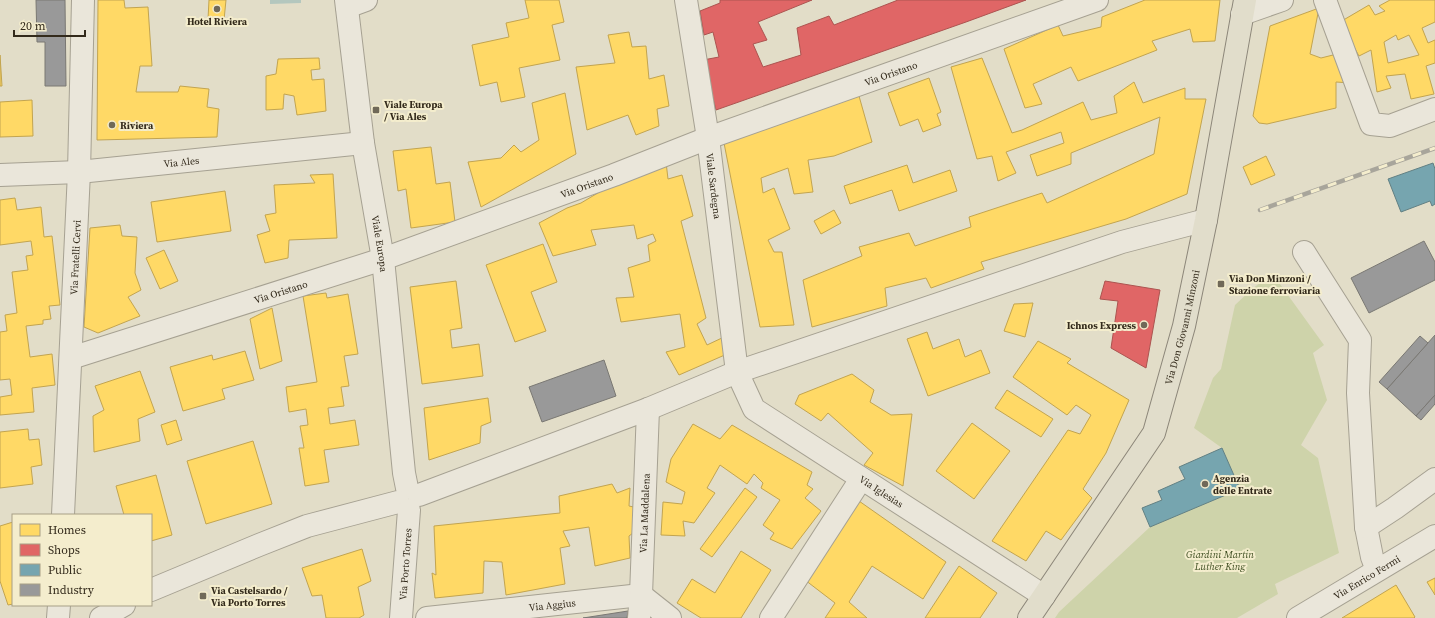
<svg xmlns="http://www.w3.org/2000/svg" width="1435" height="618" viewBox="0 0 1435 618" font-family="'Source Serif 4',serif">
<rect width="100%" height="100%" fill="#e2ddc8"/>
<path fill="#ced3aa" d="M1272,273l52,72 -11,8 14,47 -26,45 17,13 21,95 -64,31 3,10 -41,24h-182l4,-6 91,-85 90,-38 -18,-41 -28,-20 19,-50 8,-9 14,-64 16,-15z"/>
<path fill="#b4c7be" d="M270,0h31v3l-31,1z"/>
<g fill="#ffd966" stroke="#c2a450" fill-rule="evenodd">
<path d="M98,0h26l1,8 23,-1 4,59h-12l-4,26h42l2,-6 29,3 -2,18 12,2 -2,28 -120,3z"/>
<path d="M209,0h17l-2,20 -16,-1z"/>
<path d="M525,0h34l5,22 -12,3 8,35 -41,8 6,29 -24,5 -4,-20 -17,4 -8,-41 37,-8 -3,-14 23,-5z"/>
<path d="M1145,0h75l-5,41 -22,1 -3,-13 -38,12 5,9 -79,31 -7,-14 -38,17 9,20 -17,4 -21,-59 54,-24 5,11 38,-9 1,-10z"/>
<path d="M1390,0h45v22l-13,6 6,15 7,-3v23l-9,3 8,28 -23,5 -6,-25 -19,2 5,12 -14,4 -6,-42 -12,6 -19,-34 29,-17 6,10 10,-4 -6,-5zM1396,35l2,5 11,-5 10,20 -31,8 -4,-21z"/>
<path d="M1319,8l-9,46 11,4 20,-5 10,30 -15,-1v26l-69,16 -8,-1 -6,-7 17,-90z"/>
<path d="M629,32l3,15 14,-1 3,33 15,-4 5,31 -12,3 2,17 -23,9 -8,-20 -41,15 -11,-63 39,-4 -7,-28z"/>
<path d="M0,55l2,31h-2z"/>
<path d="M319,58l1,11 -9,1 1,10 12,-1 2,32 -29,4 -3,-19 -10,-2 -1,15 -17,1v-34l10,-2 2,-15z"/>
<path d="M982,58l30,75 10,-3 61,-28 8,18 26,-7 -3,-17 20,-14 9,21 42,-15v11h21l-19,95 -61,25 -145,43 3,7 -53,19 -5,-10 -41,10 2,18 -75,21 -9,-47 59,-24 -3,-9 50,-14 6,13 56,-19 -2,-10 73,-24 5,10 107,-49 6,-37 -89,36v11l-34,12 -7,-21 34,-12 -3,-11 -55,20 10,21 -18,8 -6,-25 -15,3 -26,-92z"/>
<path d="M929,78l12,34 -4,2 4,11 -18,7 -5,-13 -18,7 -12,-33z"/>
<path d="M565,93l11,61 -95,53 -13,-45 33,-4 13,-13 7,7 18,-12 -7,-37z"/>
<path d="M859,96l13,46 -38,14 -26,4 5,32 -19,2 -6,-26 -27,10 2,15 11,-5 16,41 -22,11 6,12h8l12,73 -34,2 -36,-184z"/>
<path d="M32,100l1,36 -33,1v-35z"/>
<path d="M431,147l5,37 14,-2 5,40 -44,6 -5,-39 -8,2 -5,-40z"/>
<path d="M1266,156l9,19 -24,10 -8,-18z"/>
<path d="M666,162l2,17 14,-4 11,41 -12,5 25,97 -9,6 10,21 17,-8 3,17 -48,21 -13,-23 19,-5 -5,-33 -59,8 -5,-24 18,-1 -6,-29 22,-7 -2,-16 8,-4 -3,-7 -16,5 -3,-14 -43,5 5,15 -43,11 -14,-33 28,-15 14,-5 42,-25z"/>
<path d="M907,165l6,18 37,-13 7,21 -58,20 -7,-21 -42,14 -6,-18z"/>
<path d="M333,174l4,64 -48,2 -1,18 -23,5 -8,-28 13,-4 -5,-16 11,-2 -2,-28 41,-2 -5,-8z"/>
<path d="M225,191l6,40 -74,11 -6,-40z"/>
<path d="M15,198l2,12 24,-3 3,30 8,-1 8,69 -11,1 2,13 -8,1v4l-17,2 4,31 22,-3 3,31 -23,3 2,24 -34,3v-18l12,-2 -2,-16 -10,1v-48l7,-1 -2,-16 12,-2 -5,-41 16,-2 -2,-14 7,-1 -2,-14 -31,4v-45z"/>
<path d="M834,210l7,13 -20,11 -7,-13z"/>
<path d="M120,225l2,11 15,1 -2,36 6,17 -13,7 12,19 -42,17 -14,-6 6,-99z"/>
<path d="M543,244l14,38 -26,10 15,39 -31,11 -29,-77z"/>
<path d="M164,250l14,31 -18,8 -14,-31z"/>
<path d="M456,281l6,47 -12,2 2,18 27,-4 4,32 -61,8 -12,-97z"/>
<path d="M326,293l1,5 21,-4 10,60 -14,2 5,30 -8,1 3,19 -16,2 2,16 25,-4 4,25 -35,5 5,32 -24,4 -6,-38h5l-4,-22 8,-1 -2,-16 -17,3 -3,-25 31,-5 -14,-86z"/>
<path d="M1033,303l-8,34 -21,-6 10,-27z"/>
<path d="M272,308l10,53 -22,8 -10,-50z"/>
<path d="M927,332l6,17 26,-10 6,18 16,-7 9,23 -62,23 -21,-57z"/>
<path d="M1038,341l33,18 -4,4 62,37 -23,53 -23,36 9,9 -31,42 -15,-9 -20,30 -34,-20 76,-111 12,4 11,-19 -15,-10 -9,10 -54,-38z"/>
<path d="M245,351l9,29 -32,9 3,10 -42,12 -13,-44 42,-12 1,5z"/>
<path d="M140,371l15,41 -17,7 2,22 -46,11 -1,-36 11,-6 -9,-24z"/>
<path d="M852,374l22,16 -4,12 21,13 21,-1 -9,72 -39,-21 9,-12 -45,-40 -7,8 -26,-17 4,-9z"/>
<path d="M1007,390l46,29 -12,18 -46,-29z"/>
<path d="M488,398l3,24 -10,4 -1,17 -51,17 -5,-52z"/>
<path d="M176,420l6,20 -15,5 -6,-20z"/>
<path d="M972,423l38,28 -36,48 -38,-28z"/>
<path d="M693,424l27,15 12,-14 80,47 -5,13 6,4 -8,9 16,13 -29,38 -22,-10 4,-6 -11,-8 17,-25 -19,-12 2,-5 -9,-9 -7,10 -27,-19 -13,23 8,5 -21,30 -11,-2 2,15 -24,-1 2,-33 19,2 3,-12 -19,-10 5,-23z"/>
<path d="M28,429l1,11 10,-1 3,26 -11,2 2,17 -33,4v-56z"/>
<path d="M253,441l19,63 -66,20 -19,-63z"/>
<path d="M156,475l16,60 -21,6v-26h-27l-8,-29z"/>
<path d="M612,484l5,9 13,-5 -1,18 9,2 -1,22 -8,6 1,22 -35,8 -6,-39 -26,4 7,15 -10,2 5,36 -59,11 -4,-33 -18,-1 -1,32 -48,5 -3,-25 4,2 -2,-49 126,-13 -1,-17z"/>
<path d="M745,488l12,9 -45,60 -12,-8z"/>
<path d="M859,501l87,61 -23,37 -51,-33 -23,36 18,16h-42l10,-15 -30,-23z"/>
<path d="M13,522v82l-5,1 -8,-24v-55z"/>
<path d="M362,549l9,32 -13,6 6,28 -5,3h-33l-4,-23 -10,1 -10,-28z"/>
<path d="M741,551l30,19 -30,48h-40l-24,-15 15,-24 23,14z"/>
<path d="M959,566l38,27 -17,25h-55z"/>
<path d="M1435,578v17l-8,-13z"/>
<path d="M1396,585l19,32 -1,1h-72z"/>
</g>
<g fill="#e06666" stroke="#ac5450">
<path d="M720,0h92l-54,22 9,18 -14,4 10,23 38,-12 -4,-27 32,-12 5,9 64,-25h128l-60,22 -250,88 -13,-50 16,-3 -6,-25 -9,3 -4,-24 20,-8z"/>
<path d="M1105,281l55,9 -14,78 -35,-20 7,-47 -18,-2z"/>
</g>
<g fill="#76a5af" stroke="#628083">
<path d="M1433,163l2,6v35l-3,2 -2,-5 -29,11 -13,-33z"/>
<path d="M1222,448l18,41 -90,38 -8,-19 20,-8 -4,-9 27,-12 -6,-12z"/>
</g>
<g fill="#999" stroke="#7a7873">
<path d="M36,0h29l1,86h-21v-44h-8z"/>
<path d="M1424,241l11,21v18l-66,33 -18,-35z"/>
<path d="M1435,335v60l-19,21 -29,-27z"/>
<path d="M1420,336l8,7 -41,46 -8,-7z"/>
<path d="M604,360l12,36 -74,26 -13,-35z"/>
<path d="M1435,395v9l-14,16 -5,-4z"/>
<path d="M628,611l-1,7h-44z"/>
</g>
<g fill="none" stroke-linecap="round" stroke-linejoin="round">
<g stroke="#a6a192" stroke-width="24">
<g id="minor">
<path id="s1" d="M346,0l17,143 20,116 21,214 3,15"/>
<path id="s2" d="M686,0l22,138 29,234 17,37 290,187"/>
<path d="M1325,0l46,124 19,2 45,-17"/>
<path d="M347,7l19,-7"/>
<path d="M1242,14l40,-14"/>
<path id="s3" d="M0,175l79,-3 284,-29"/>
<path d="M1304,252l56,88 -2,53 8,134 6,30 5,13"/>
<path id="s4" d="M71,358l312,-99 231,-84 94,-37 389,-138"/>
<path d="M419,495l229,-86 89,-37 385,-130 84,-22"/>
<path id="s5" d="M63,515l16,-343 4,-172"/>
<path d="M1366,527l29,-19 40,-29"/>
<path d="M151,590l108,-45 48,-19 91,-24"/>
<path d="M58,618l1,-13"/>
<path d="M101,618l23,-13"/>
<path id="s6" d="M401,618l8,-108"/>
<path id="s7" d="M427,618l214,-23 29,23"/>
<path id="s8" d="M639,618l2,-23 7,-186"/>
<path d="M771,618l90,-139"/>
<path id="s9" d="M1298,618l137,-82"/>
</g>
</g>
<g stroke="#8c8679" stroke-width="24">
<g id="major">
<path id="s10" d="M1029,618l125,-185 30,-107 22,-106 39,-220"/>
</g>
</g>
<use href="#minor" stroke="#eae6da" stroke-width="22"/>
<use href="#major" stroke="#e1ddcb" stroke-width="22"/>
<g stroke="#a8a59b" stroke-width="4.5">
<path id="rail" d="M1260,210l175,-62"/>
</g>
<use href="#rail" stroke="#f4edcd" stroke-width="3" stroke-dasharray="9" stroke-linecap="butt"/>
</g>
<g fill="#706958" stroke="#f4edcd" stroke-width="1.5">
<circle cx="217" cy="9" r="4"/>
<rect x="372" y="106" width="8" height="8" rx="2"/>
<circle cx="112" cy="125" r="4"/>
<rect x="1217" y="280" width="8" height="8" rx="2"/>
<circle cx="1144" cy="325" r="4"/>
<circle cx="1205" cy="484" r="4"/>
<rect x="199" y="592" width="8" height="8" rx="2"/>
</g>
<g text-anchor="middle" dominant-baseline="central" stroke-width="4" stroke-linejoin="round" paint-order="stroke">
<g font-size="10" font-weight="bold" fill="#332a1b" stroke="#f4edcd" text-anchor="start">
<text x="217" y="21" text-anchor="middle">Hotel Riviera</text>
<text x="384" y="104">Viale Europa<tspan x="384" dy="12">/ Via Ales</tspan></text>
<text x="120" y="125">Riviera</text>
<text x="1229" y="278">Via Don Minzoni /<tspan x="1229" dy="12">Stazione ferroviaria</tspan></text>
<text x="1136" y="325" text-anchor="end">Ichnos Express</text>
<text x="1213" y="478">Agenzia<tspan x="1213" dy="12">delle Entrate</tspan></text>
<text x="211" y="590">Via Castelsardo /<tspan x="211" dy="12">Via Porto Torres</tspan></text>
</g>
<g font-size="10" fill="#332a1b" stroke="#f4edcd">
<text stroke="none"><textPath href="#s4" startOffset="868">Via Oristano</textPath></text>
<text stroke="none"><textPath href="#s3" startOffset="182">Via Ales</textPath></text>
<text stroke="none"><textPath href="#s4" startOffset="544">Via Oristano</textPath></text>
<text stroke="none"><textPath href="#s2" startOffset="188">Viale Sardegna</textPath></text>
<text stroke="none"><textPath href="#s1" startOffset="246">Viale Europa</textPath></text>
<text stroke="none"><textPath href="#s5" startOffset="258">Via Fratelli Cervi</textPath></text>
<text stroke="none"><textPath href="#s4" startOffset="220">Via Oristano</textPath></text>
<text stroke="none"><textPath href="#s10" startOffset="333">Via Don Giovanni Minzoni</textPath></text>
<text stroke="none"><textPath href="#s2" startOffset="568">Via Iglesias</textPath></text>
<text stroke="none"><textPath href="#s8" startOffset="105">Via La Maddalena</textPath></text>
<text stroke="none"><textPath href="#s6" startOffset="54">Via Porto Torres</textPath></text>
<text stroke="none"><textPath href="#s9" startOffset="80">Via Enrico Fermi</textPath></text>
<text stroke="none"><textPath href="#s7" startOffset="126">Via Aggius</textPath></text>
</g>
<g font-size="10" font-style="italic" fill="#3f4f22" stroke="#f4edcd">
<text x="1220" y="554">Giardini Martin<tspan x="1220" dy="12">Luther King</tspan></text>
</g>
</g>
<rect x="12" y="514" width="140" height="92" fill="#f4edcd" stroke="#a79f86"/>
<rect x="20" y="524" width="20" height="12" fill="#ffd966" stroke="#a79f86"/>
<text x="48" y="534" font-size="12" fill="#332a1b">Homes</text>
<rect x="20" y="544" width="20" height="12" fill="#e06666" stroke="#a79f86"/>
<text x="48" y="554" font-size="12" fill="#332a1b">Shops</text>
<rect x="20" y="564" width="20" height="12" fill="#76a5af" stroke="#a79f86"/>
<text x="48" y="574" font-size="12" fill="#332a1b">Public</text>
<rect x="20" y="584" width="20" height="12" fill="#999999" stroke="#a79f86"/>
<text x="48" y="594" font-size="12" fill="#332a1b">Industry</text>
<path d="M14 30v6h71v-6" fill="none" stroke="#332a1b" stroke-width="2"/>
<text x="20" y="30" font-size="12" fill="#332a1b" stroke="#f4edcd" stroke-width="3" paint-order="stroke">20 m</text>
</svg>
